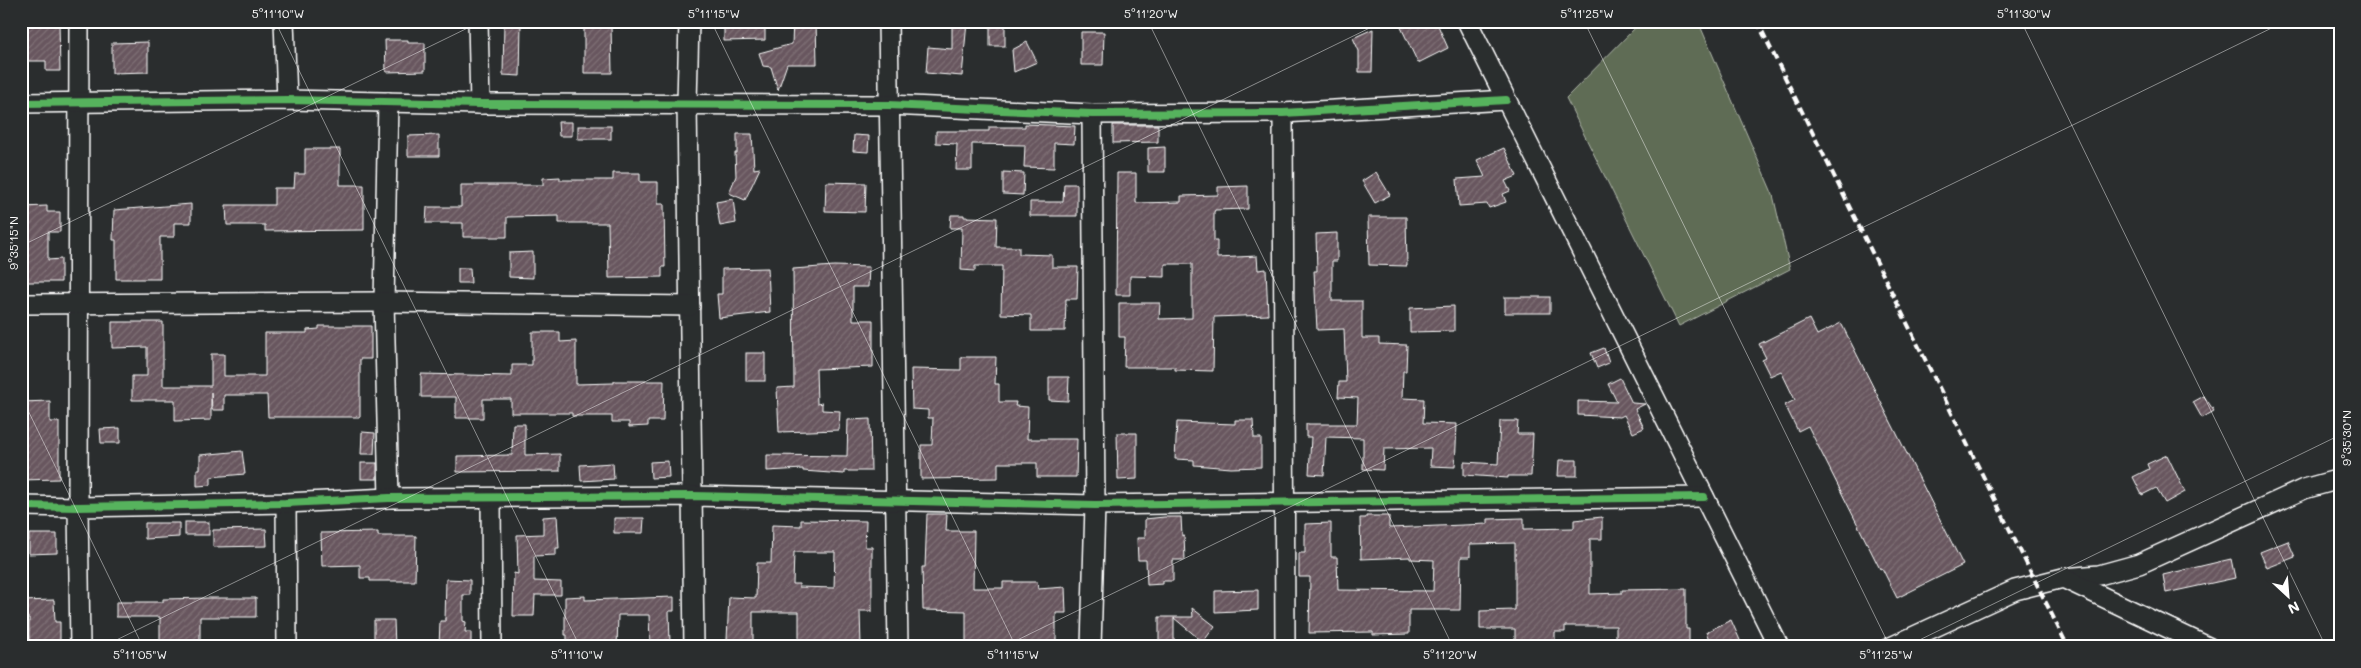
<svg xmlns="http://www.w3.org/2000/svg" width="2361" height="668" viewBox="0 0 2361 668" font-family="Mali,sans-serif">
<defs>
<pattern id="building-hatch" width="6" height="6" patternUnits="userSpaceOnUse" patternTransform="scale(1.25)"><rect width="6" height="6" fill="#68575e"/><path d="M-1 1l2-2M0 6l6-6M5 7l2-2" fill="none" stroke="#7f7076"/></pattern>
</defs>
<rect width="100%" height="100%" fill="#2a2d2e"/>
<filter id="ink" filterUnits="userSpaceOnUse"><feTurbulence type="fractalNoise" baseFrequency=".02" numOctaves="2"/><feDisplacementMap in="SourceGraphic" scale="10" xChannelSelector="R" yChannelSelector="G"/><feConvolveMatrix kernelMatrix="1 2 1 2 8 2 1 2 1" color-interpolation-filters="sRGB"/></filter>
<g filter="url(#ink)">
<path fill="#5f6c54" stroke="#afb6aa" d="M1642,21h56l75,174 17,74 -111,57 -113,-228z"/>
<g fill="url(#building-hatch)" stroke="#fff" fill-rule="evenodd">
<path d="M584,21h17l1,5h9l1,47h-28z"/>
<path d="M793,21h23l1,43h-30l-9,26 -7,-23 -8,-1 -4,-13 33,-9z"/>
<path d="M1398,21h38l12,27 -30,15z"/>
<path d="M952,22h15l-5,54 -36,-3 2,-26 24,2z"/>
<path d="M59,23l1,48h-14v-10h-25v-37z"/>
<path d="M504,23h17l-1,53 -17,-1z"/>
<path d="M765,24v16l-41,1v-16z"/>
<rect x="990" y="24" width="15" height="22"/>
<path d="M1373,29l-1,43h-13v-21l-6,-13z"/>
<path d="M1081,32h23l-1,33h-22z"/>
<path d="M385,40h23v3h17v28l-39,1z"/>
<path d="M148,42v30l-36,1v-30z"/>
<path d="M1027,42l10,20 -23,10 -2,-22z"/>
<path d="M558,122h14v14h-13z"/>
<path d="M1025,124l50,2 -1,18 -20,-1v25l-30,-1 1,-22 -53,-1v26h-16l1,-26 -21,-1v-12h53v-4h36z"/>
<path d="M1113,125h45v17l-45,1z"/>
<rect x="578" y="126" width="33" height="13"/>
<path d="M737,134h15l2,35 6,-1 -15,32 -16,-7 7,-17 -1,-23h2z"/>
<path d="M439,135v21h-31v-20z"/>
<path d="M854,135l15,1 -1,16 -15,-1z"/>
<path d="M1165,147v25h-17v-24z"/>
<path d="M1504,148l13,28 -12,5 5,10 -7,3 3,8 -17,6 -2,-4 -28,2 -2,-27 28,-2 -8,-17z"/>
<path d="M305,149h35v36h24v45l-99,1v-6h-38l-1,-20h48v-17h20l1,-14h10z"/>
<path d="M1003,172l21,1 -1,22 -20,-1z"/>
<path d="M1376,172l14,23 -15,8 -13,-22z"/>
<path d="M613,173h27v9h18v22h6l1,63h-3v10l-53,1 -1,-55h-49v-7l-52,1v20h-44v-14h-37l1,-16h34v-22h82v-7l17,-1v3h53z"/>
<path d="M1117,173h19v30l45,-1v-6l37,-1v-8l30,-1v23l-33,1 -1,2v29h3v17l40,-2 1,14 8,-1 2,46 -54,2 -1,54 -38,-1v-3h-51l1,-30h-6v-34h41l-1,16 33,-1v-54h-27v13l-35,-1v19h-14z"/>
<path d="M826,182l40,1 -1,29 -40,-1z"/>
<path d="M1064,184h13v32h-47v-14h33z"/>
<path d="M733,199l3,24 -16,3 -4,-24z"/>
<path d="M191,204v19h-17v14h-14v42h-44v-39h-3l1,-30z"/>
<path d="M47,206v6h13v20h-12v28l13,-1v23h-40v-75z"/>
<path d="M951,215h13v2l33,1 -1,29h23v7l33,1v12h26l-1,32h-11l-1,32h-34v-16l-30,-1 1,-48h-27v5l-14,-1 1,-42h-12z"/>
<path d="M1368,217h38l1,49 -38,-1z"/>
<path d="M1337,233v28h-5v40h30v37h17v6l28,1 -1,26h-3l-1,27 22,1 -1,24 34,1 -2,43 -25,-1 1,-18 -47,1 -1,21 -20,-1v-31l-37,-1 -2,38 -15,-1 2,-37h-5v-13h51l1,-26 -20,-1 1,-15h7l-2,-53 -27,1 -3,-59h3l-1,-37z"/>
<path d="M533,252v26l-24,-1v-24z"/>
<path d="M834,266l35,1 -1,20h-15v33h20v47l-57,2 1,35 5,-1v7l18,1 -1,19 -60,2 -2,-44 17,-1 -1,-118z"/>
<path d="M458,268h12l1,15h-13z"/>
<path d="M768,268l2,44 -51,6 -2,-24h5v-25z"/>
<rect x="1505" y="297" width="45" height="16"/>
<path d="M1454,306v25l-44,1v-24z"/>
<path d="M1809,319l8,16 24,-12 122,242 -66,33 -15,-30 -2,1 -72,-143 -10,5 -13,-26 10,-5 -14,-29 -11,5 -8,-16 4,-2 -7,-14z"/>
<path d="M112,322h51v64h48v-32h13v22h41v-43h42v-3l12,-1v-3h52v33h-11v58h-92l-1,-22h-43v15h-12l-1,-18v28l-36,1v-21h-43v-24h15v-29l-35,1z"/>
<path d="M532,332h28v10l16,-1v43l38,-1v-2h50l-1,40h-15v5l-19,1v-5h-17v-6h-40v-3h-61v-14h-28v19h-27v-21h-35v-23l91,2v-11h20z"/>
<path d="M1604,348l5,15 -12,5 -6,-15z"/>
<rect x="746" y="353" width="19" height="28"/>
<path d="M961,357h35l-1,27h4v18h17l-1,4 13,1 -1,32h50l-1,38h-39v-14h-39v15l-77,1v-34h11l1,-27h-5v-8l-16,-1 -1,-40 50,1z"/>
<path d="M1049,377h20l-1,24 -19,-1z"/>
<path d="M1620,378l12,25 13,1 -10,5 9,19 -11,5 -9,-18 -4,2 -42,-2v-14l39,1 -9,-18z"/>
<path d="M2204,396l10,15 -12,7 -9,-16z"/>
<path d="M50,401v21h9v57l-38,1v-78z"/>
<path d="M870,419l1,52h-27v3l-41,-3v-2l-36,2v-16l80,1 1,-36z"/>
<path d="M1235,420h18l1,18h7v29l-30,1 -37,-3v-5l-19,-1 2,-37 58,2z"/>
<path d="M1500,421h18l-1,13h16l-2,42h-23v2l-44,-3v-13l34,2z"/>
<path d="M513,424h12v31l35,-1v17l-103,1v-16l55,-1z"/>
<path d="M120,428v15h-19l-1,-14z"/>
<path d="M362,432l13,1 -1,21h-13z"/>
<path d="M1117,433h20v46l-19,1z"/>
<path d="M242,451l3,23 -34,3v8l-14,1v-17h3v-14z"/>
<path d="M2167,455l18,37 -20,11 -9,-15 -14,7 -9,-18 16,-8 -2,-5z"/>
<path d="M1559,460h18v16h-19z"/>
<path d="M668,461l1,16 -18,1 -1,-16z"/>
<rect x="361" y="463" width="16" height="16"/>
<path d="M613,463l1,16 -33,2 -1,-16z"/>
<path d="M927,514h20l-1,17h28l-1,57h30v-6h34l1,7 27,-2 1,26h-10v33l-90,1v-36l-43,-1 -1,-43h3z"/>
<path d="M557,516l2,32h-3v7l-22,1v25l27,1v13h-26l-1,21h-21l1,-43 4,1 -1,-39 26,-1v-17z"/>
<path d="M1366,516h23v12l99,-4v-5l36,-1v11l50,-1v-8l28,-3v22h-12v55l32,-1v-3l64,-1v40h3v18h-73v-21h-51v6h-10v10h-27v5h-13v-18h-35v-18l35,-1v-67l-45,1v13h-9l-1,53h-51v24l-36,1v-3l-64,1 1,-56h-11v-24h6v-29l26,-1v34h6l1,33 95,1 1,-31 -24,-1v-2l-49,2 -1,-41h6z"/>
<path d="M1164,517h17l1,19 2,-1 1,25h-12v21h-10v3l-16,1 -1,-25h-8l-1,-22h8v-19z"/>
<path d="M614,518h30l-1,15h-29z"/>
<path d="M801,520l65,1 -1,26h7v64h-12l1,36h-62v-35h-46v29l-26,-1 2,-43 27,1 1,-35h14l1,-38 29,1zM794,552h41l-1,36 -35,-1v-3h-6z"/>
<rect x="185" y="522" width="24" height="13"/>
<path d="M145,523h34v14l-34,2z"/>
<path d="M266,529l1,17 -54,1v-17z"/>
<path d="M378,532v4h38l-1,45h-45v-3h-10v-13l-38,1 -1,-33z"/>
<path d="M29,534h28v19l-28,1z"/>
<path d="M2288,541l7,16 -28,11 -7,-16z"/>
<path d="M2231,559l4,19 -69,15 -3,-18z"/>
<path d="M446,579l24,1v15h-7v26l3,1 -1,10h6v15h-32l1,-26h5z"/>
<path d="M1258,590v20l-43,2v-21z"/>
<path d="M585,596v4l89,-3v14h-5l1,33 -20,1 -1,-30h-31l-1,32h-50v-12h-2v-38z"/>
<path d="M209,598h47v19h-56v23h-16v7h-24v-30h-44v-15h47v-3z"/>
<path d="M54,600l1,22h5v19l-11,1v5h-20v-29h-8v-17z"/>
<path d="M1192,608l23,18 -12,16 -29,-24v24h-15v-25h34z"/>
<path d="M374,620h20l1,27h-21z"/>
<path d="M1731,620l12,27h-31l-6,-15z"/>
</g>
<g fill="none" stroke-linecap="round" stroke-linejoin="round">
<g stroke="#fff" stroke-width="22">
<g id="minor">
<path d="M79,21l-1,486 2,140"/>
<path d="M284,21l3,79"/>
<path d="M478,21l2,83"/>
<path d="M689,21l-2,82 7,544"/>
<path d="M888,21l10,626"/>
<path d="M1467,21l312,626"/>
<path d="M388,102l-4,200 5,196"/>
<path d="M21,103l266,-3 193,4 408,1 204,9 191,-1 223,-13"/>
<path d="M1283,113l2,534"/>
<path d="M21,304l363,-2 306,4"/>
<path d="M491,499l1,148"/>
<path d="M286,503l1,144"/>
<path d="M21,506l57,1 208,-4 103,-5 304,-2 402,9 609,-8"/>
<path d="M2064,578l35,-3 40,-11 165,-75 36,-10"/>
<path d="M1091,647l4,-142 -3,-391"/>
<path d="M1891,647l124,-57 48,-12 145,69"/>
</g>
</g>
<use href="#minor" stroke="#2a2d2e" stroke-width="19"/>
<path stroke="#fff" stroke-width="4" stroke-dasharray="8 4" stroke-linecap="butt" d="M1757,21l311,626"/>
<g stroke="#2a2d2e" stroke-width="11">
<g id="cycleway">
<path d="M21,103l266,-3 193,4 408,1 204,9 191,-1 223,-13"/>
<path d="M21,506l57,1 208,-4 103,-5 304,-2 402,9 609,-8"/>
</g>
</g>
<use href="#cycleway" stroke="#56b35d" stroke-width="8"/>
</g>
</g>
<path fill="none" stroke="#fff" stroke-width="1" stroke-opacity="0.45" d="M275,21l305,626M711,21l305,626M1148,21l305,626M1584,21l306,626M2021,21l305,626M21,246l461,-225M21,396l122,251M102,647l1282,-626M1003,647l1283,-626M1905,647l435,-212"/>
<rect width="2361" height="668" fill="none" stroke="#2a2d2e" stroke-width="55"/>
<g transform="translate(2288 596) rotate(154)" stroke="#2a2d2e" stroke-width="4" paint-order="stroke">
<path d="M0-4L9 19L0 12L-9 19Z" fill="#ffffff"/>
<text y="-8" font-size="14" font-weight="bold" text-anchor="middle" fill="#ffffff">N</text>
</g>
<rect x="28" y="28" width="2306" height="612" fill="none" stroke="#fff" stroke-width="2"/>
<g font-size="12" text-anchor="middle" fill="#fff">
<text x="278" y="18">5°11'10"W</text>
<text x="714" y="18">5°11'15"W</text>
<text x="1151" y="18">5°11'20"W</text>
<text x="1587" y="18">5°11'25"W</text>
<text x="2024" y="18">5°11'30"W</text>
<text transform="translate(14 243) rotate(-90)" y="4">9°35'15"N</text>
<text transform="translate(2347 438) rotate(-90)" y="4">9°35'30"N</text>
<text x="140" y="659">5°11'05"W</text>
<text x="577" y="659">5°11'10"W</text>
<text x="1013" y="659">5°11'15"W</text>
<text x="1450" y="659">5°11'20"W</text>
<text x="1886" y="659">5°11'25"W</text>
</g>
</svg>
